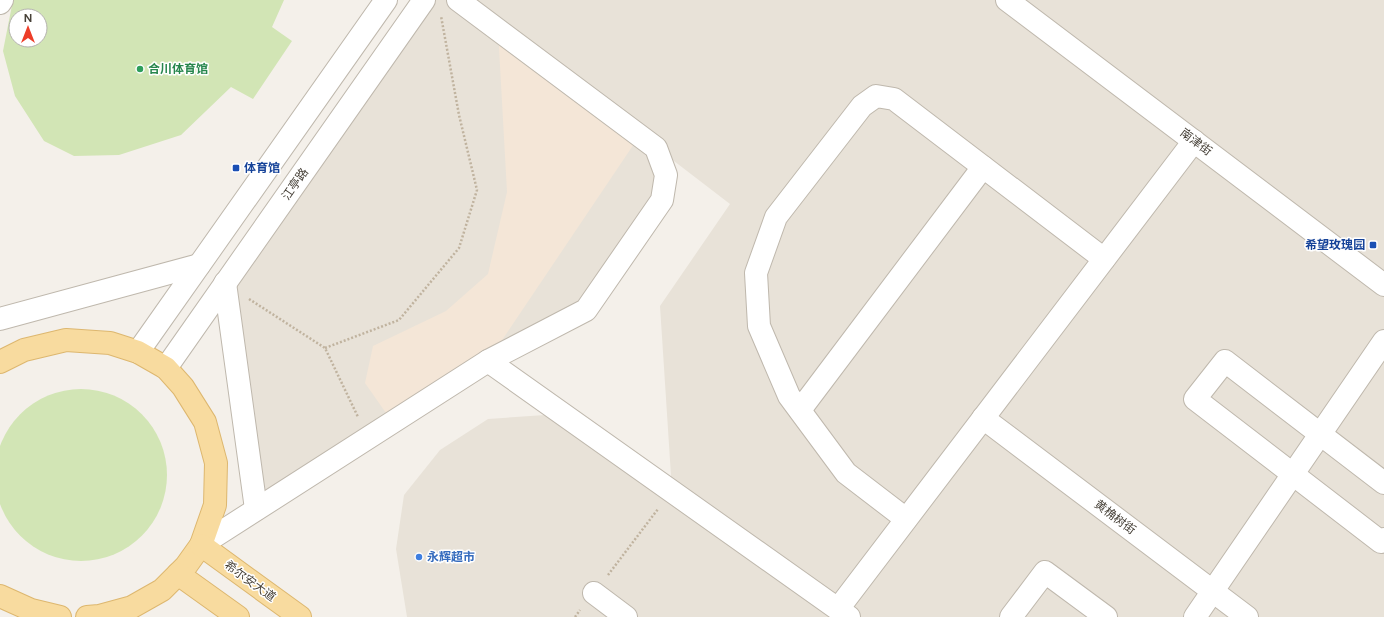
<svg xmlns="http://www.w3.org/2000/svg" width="1384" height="617" viewBox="0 0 1384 617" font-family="Figtree,'Noto Sans SC',sans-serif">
<rect width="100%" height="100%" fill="#f4f0ea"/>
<g fill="#e8e2d8">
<path d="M424,0h960v617h-535l-177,-126 -12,-185 70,-102 -73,-56 9,27 -80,135 -330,199 -31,-226z"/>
<path d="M545,415l44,17 254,185h-436l-11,-68 8,-54 36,-45 48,-31z"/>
</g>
<path fill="#f4e6d7" d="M498,30l142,105 -152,226 -95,62 -28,-40 8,-37 73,-35 42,-37 19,-82z"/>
<g fill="#d2e5b5" fill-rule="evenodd">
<path d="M13,0h271l-12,27 20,14 -39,58 -22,-12 -50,48 -62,20 -45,1 -30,-15 -29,-45 -12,-45zM16,16h24v24h-24z"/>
<circle cx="81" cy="475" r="86"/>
</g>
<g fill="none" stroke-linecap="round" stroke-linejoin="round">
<g stroke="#bfb8ad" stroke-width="24">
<g id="minor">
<path d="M1007,0l377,285"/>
<path d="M0,3l2,-3"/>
<path d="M488,361l361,256"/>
<path d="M800,410l183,-243"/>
<path d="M983,418l264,199"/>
<path d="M1384,483l-159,-122 -30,38 186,143 3,-3"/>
<path d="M906,519l-60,-46 -57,-77 -30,-70 -3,-53 20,-56 86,-111 14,-10 18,3 210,160"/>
<path d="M201,545l287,-184 98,-51 76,-110 4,-25 -10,-27 -198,-148"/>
<path d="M594,593l32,24"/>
<path d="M838,609l356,-468"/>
<path d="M1011,617l34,-45 61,45"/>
<path d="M1195,617l189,-276"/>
</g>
</g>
<g stroke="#bfb8ad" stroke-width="24">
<g id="tertiary">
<path d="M225,283l31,226"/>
<path d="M0,319l199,-54"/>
<path d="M138,352l248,-352"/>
<path d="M166,368l258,-368"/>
</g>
</g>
<g stroke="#ddb76f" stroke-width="24">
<g id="primary">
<path d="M0,362l24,-12 42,-10 44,3 28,9 28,16 17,19 22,35 11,41 -1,42 -14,40 -15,21 -24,24 -30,17 -33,9 -12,1"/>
<path d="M201,545l99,72"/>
<path d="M178,574l60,43"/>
<path d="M0,596l31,14 29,7"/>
</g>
</g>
<g stroke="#c0b39f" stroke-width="2.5" stroke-dasharray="2 2" stroke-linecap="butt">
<path d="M249,299l76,49 33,69"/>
<path d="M325,348l74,-28 60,-72 18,-58 -18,-75 -18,-99"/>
<path d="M608,575l50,-66"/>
<path d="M575,617l5,-7"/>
</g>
<use href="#minor" stroke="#fff" stroke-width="22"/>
<use href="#tertiary" stroke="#fff" stroke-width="22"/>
<use href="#primary" stroke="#f8db9f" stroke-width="22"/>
</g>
<circle fill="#2e9e5b" stroke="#fff" stroke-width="1.5" cx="140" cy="69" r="4"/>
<g fill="#1a4fb4" stroke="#fff" stroke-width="1.5">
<rect x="232" y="164" width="8" height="8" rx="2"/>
<rect x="1369" y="241" width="8" height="8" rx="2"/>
</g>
<circle fill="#3f7fe0" stroke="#fff" stroke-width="1.5" cx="419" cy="557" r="4"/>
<g text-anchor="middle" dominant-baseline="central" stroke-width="3" stroke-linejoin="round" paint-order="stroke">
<g font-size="12" font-weight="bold" fill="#27864d" stroke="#fff" text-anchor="start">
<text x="148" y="69">合川体育馆</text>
</g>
<g font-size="12" fill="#474138" stroke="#fff">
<text transform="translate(1196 142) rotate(37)">南津街</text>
<text transform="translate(295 184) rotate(-55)">江亭路</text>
<text transform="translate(1115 517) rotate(37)">黄桷树街</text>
<text transform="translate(250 581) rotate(36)">希尔安大道</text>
</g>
<g font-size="12" font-weight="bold" fill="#164399" stroke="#fff" text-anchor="start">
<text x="244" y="168">体育馆</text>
<text x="1365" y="245" text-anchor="end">希望玫瑰园</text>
</g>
<g font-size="12" font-weight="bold" fill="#366cbe" stroke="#fff" text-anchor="start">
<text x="427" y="557">永辉超市</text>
</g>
</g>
<g transform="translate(28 28)"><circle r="19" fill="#ffffff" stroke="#b5b3af"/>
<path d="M0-3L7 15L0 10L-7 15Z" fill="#ed3d28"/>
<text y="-6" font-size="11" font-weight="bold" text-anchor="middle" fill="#474138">N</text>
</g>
</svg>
